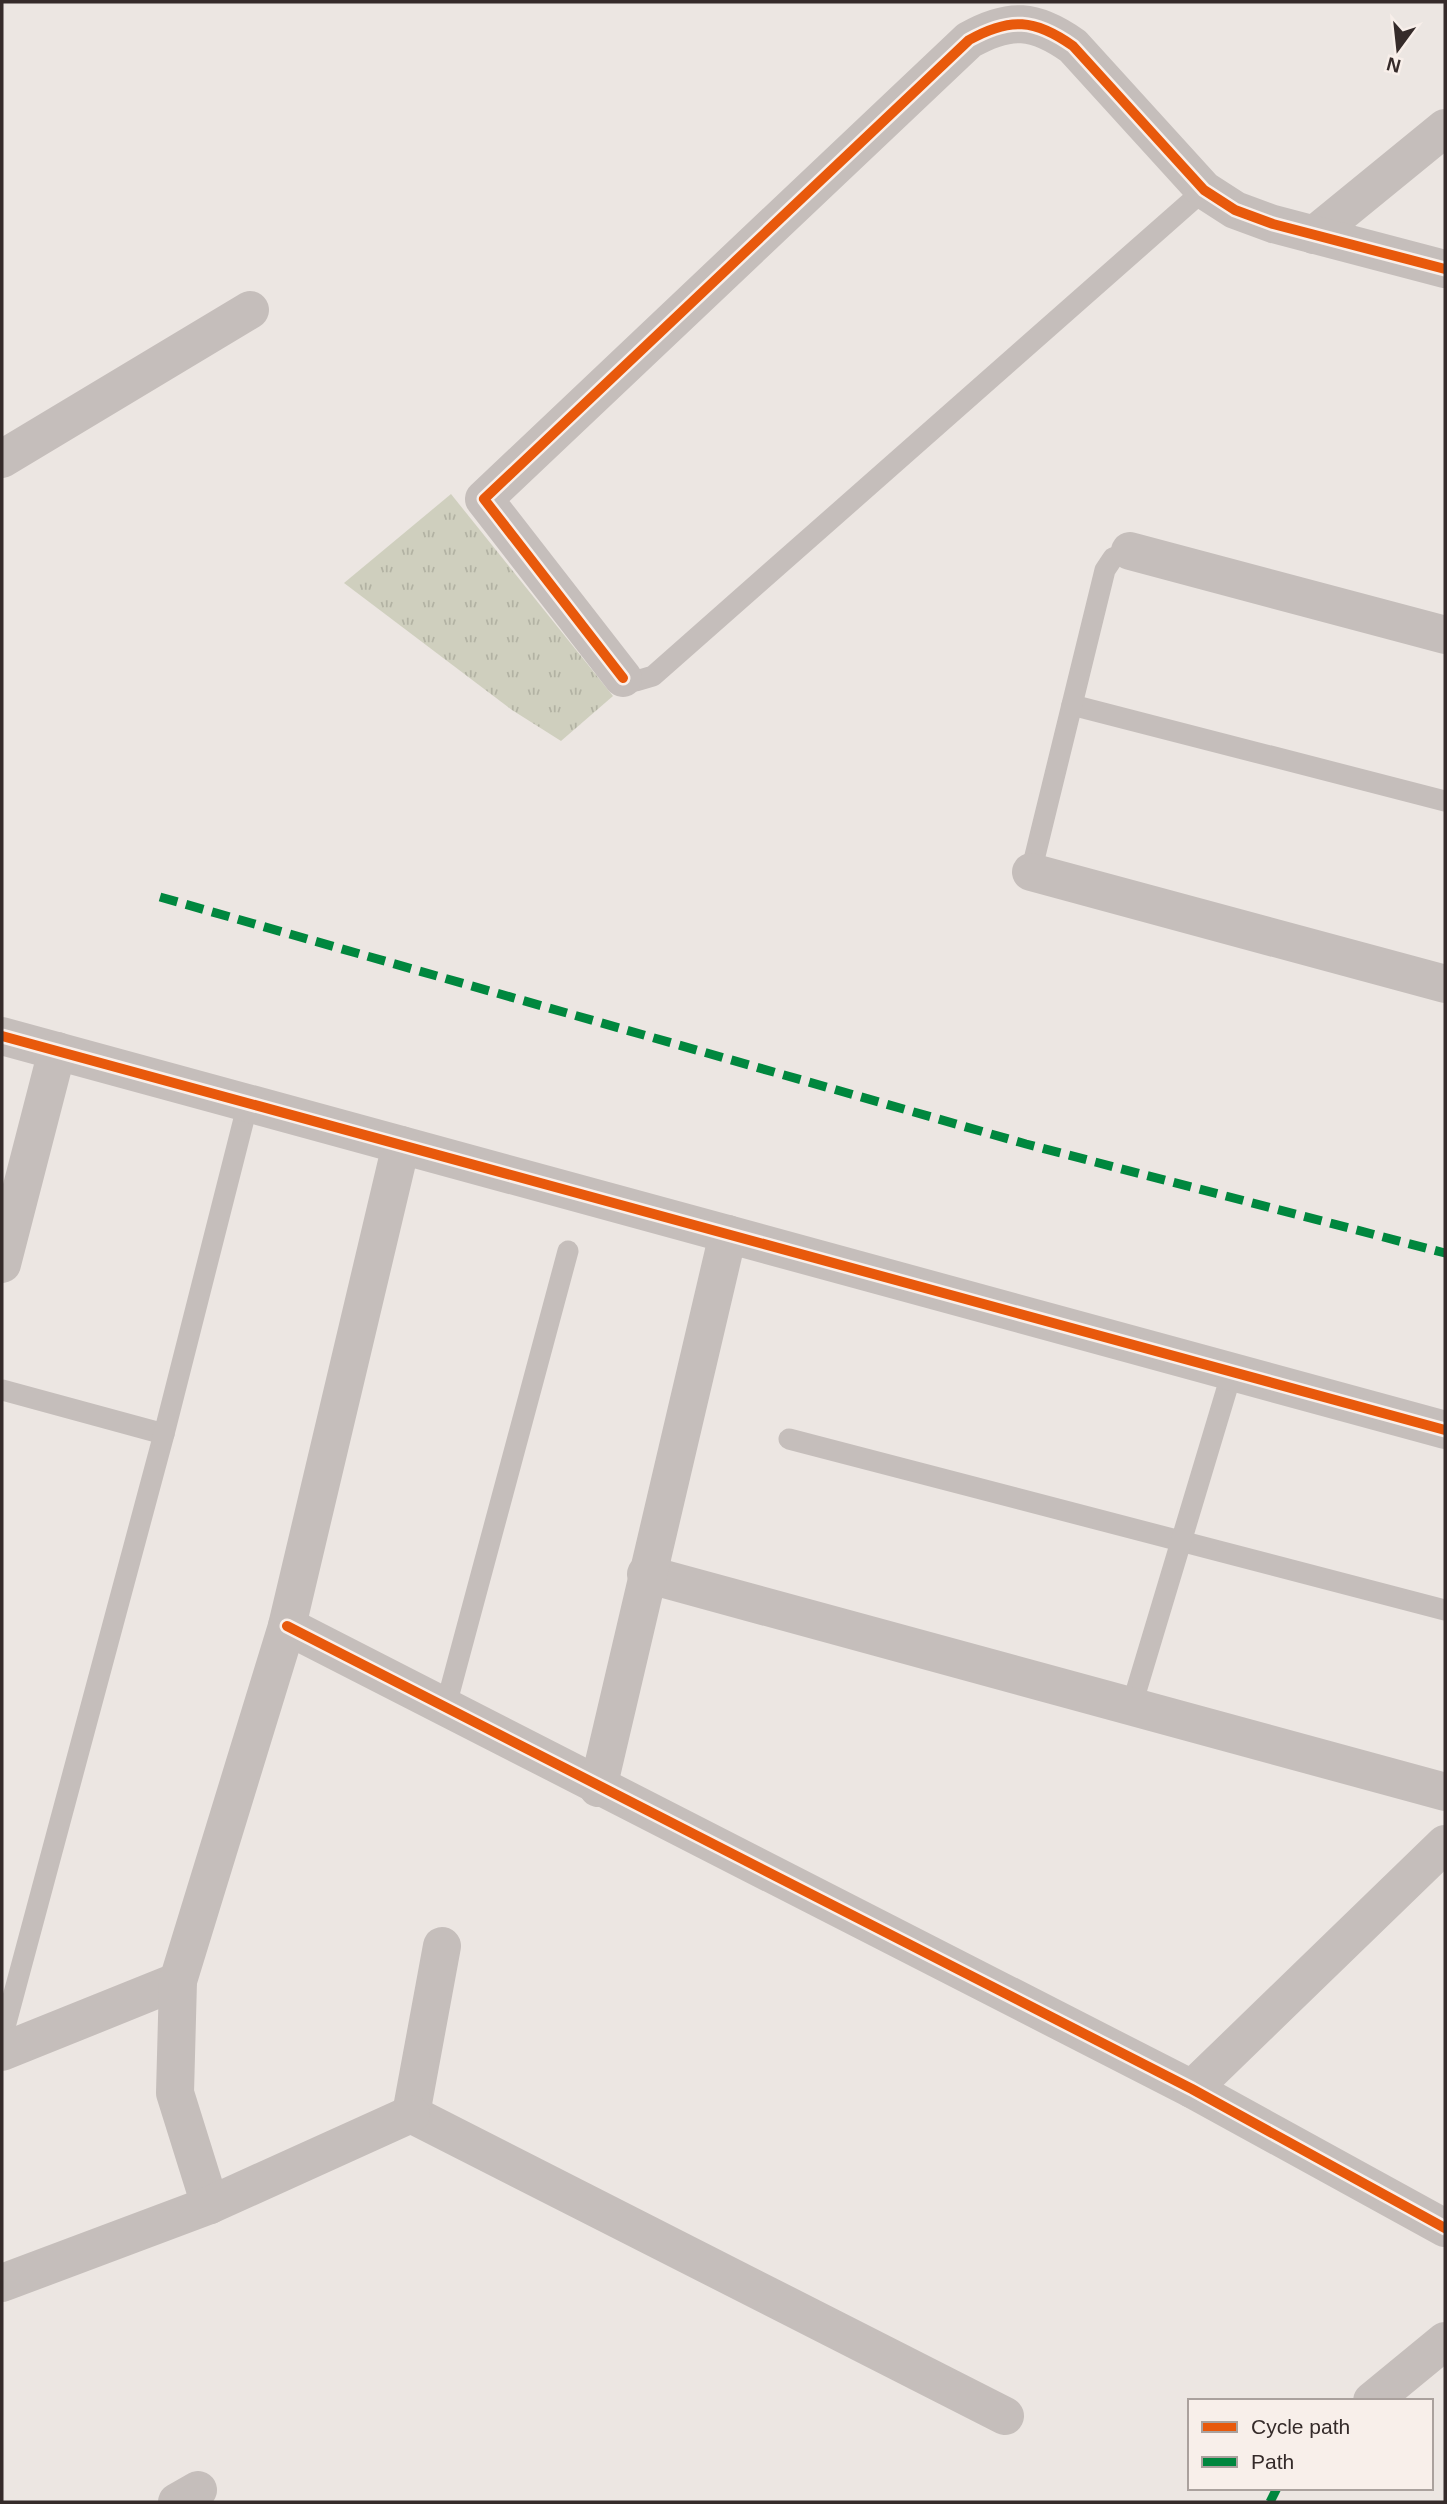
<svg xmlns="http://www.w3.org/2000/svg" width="1447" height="2504" viewBox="0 0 1447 2504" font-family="Arial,sans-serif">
<defs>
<pattern id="park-tufts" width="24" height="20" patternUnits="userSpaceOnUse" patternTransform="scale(1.75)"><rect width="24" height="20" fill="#cfcfbe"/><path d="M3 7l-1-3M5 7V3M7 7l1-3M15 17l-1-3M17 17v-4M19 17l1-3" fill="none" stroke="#b2b2a3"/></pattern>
</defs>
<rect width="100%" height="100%" fill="#ece6e2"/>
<path fill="url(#park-tufts)" d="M451,494l162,202 -52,45 -49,-31 -168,-127z"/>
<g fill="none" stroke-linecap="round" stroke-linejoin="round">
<g stroke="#c5bebb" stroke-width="21">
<path d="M623,678l13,3 17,-5 551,-486"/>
<path d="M1072,705l373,96"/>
<path d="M1031,872l74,-302 8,-12 17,-7"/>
<path d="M2,1390l162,44"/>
<path d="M789,1439l656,171"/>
<path d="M1131,1708l101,-336"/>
<path d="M445,1709l123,-458"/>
<path d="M2,2038l162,-604 84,-331"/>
</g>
<g stroke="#c5bebb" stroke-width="38">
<path d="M1314,235l131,-107"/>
<path d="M2,459l248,-149"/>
<path d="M1130,551l315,84"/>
<path d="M623,678l-139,-179 485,-459c41,-23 66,-21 104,6l131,144 31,20 38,14 172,45"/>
<path d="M1031,872l414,112"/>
<path d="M2,1036l1443,394"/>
<path d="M2,1264l55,-213"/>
<path d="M646,1574l799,218"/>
<path d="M287,1626l905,463 253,139"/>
<path d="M598,1788l130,-554"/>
<path d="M2,2052l176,-71"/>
<path d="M1192,2089l253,-245"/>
<path d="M411,2114l594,302"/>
<path d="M411,2114l31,-168"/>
<path d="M210,2205l-35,-112 3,-112 109,-355 114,-481"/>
<path d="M2,2283l208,-78 201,-91"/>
<path d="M1372,2401l73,-60"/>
<path d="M177,2502l21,-12"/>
</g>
<g stroke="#00873e" stroke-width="9" stroke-dasharray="18 9" stroke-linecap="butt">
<path d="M160,897l866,247 419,109"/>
<path d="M1270,2502l7,-14"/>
</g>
<g stroke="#f8efea" stroke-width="15">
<g id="cycleway">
<path d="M623,678l-139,-179 485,-459c41,-23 66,-21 104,6l131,144 31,20 38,14 172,45"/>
<path d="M2,1036l1443,394"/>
<path d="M287,1626l905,463 253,139"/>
</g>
</g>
<use href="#cycleway" stroke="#e8590c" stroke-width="10"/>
</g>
<rect width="1447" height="2504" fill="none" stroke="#352b2a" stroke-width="7"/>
<rect x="1188" y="2399" width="245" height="91" fill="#f8efea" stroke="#aaa19d" stroke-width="2"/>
<rect x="1202" y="2422" width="35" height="10" fill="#e8590c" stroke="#aaa19d" stroke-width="2"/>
<text x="1251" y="2434" font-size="21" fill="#352b2a">Cycle path</text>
<rect x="1202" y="2457" width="35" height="10" fill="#00873e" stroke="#aaa19d" stroke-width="2"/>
<text x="1251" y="2469" font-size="21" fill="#352b2a">Path</text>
<g transform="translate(1398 49) rotate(195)" stroke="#f8efea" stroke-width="5" paint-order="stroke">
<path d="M0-5L12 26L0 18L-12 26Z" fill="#352b2a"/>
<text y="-10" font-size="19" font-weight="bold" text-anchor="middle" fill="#352b2a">N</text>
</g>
</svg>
